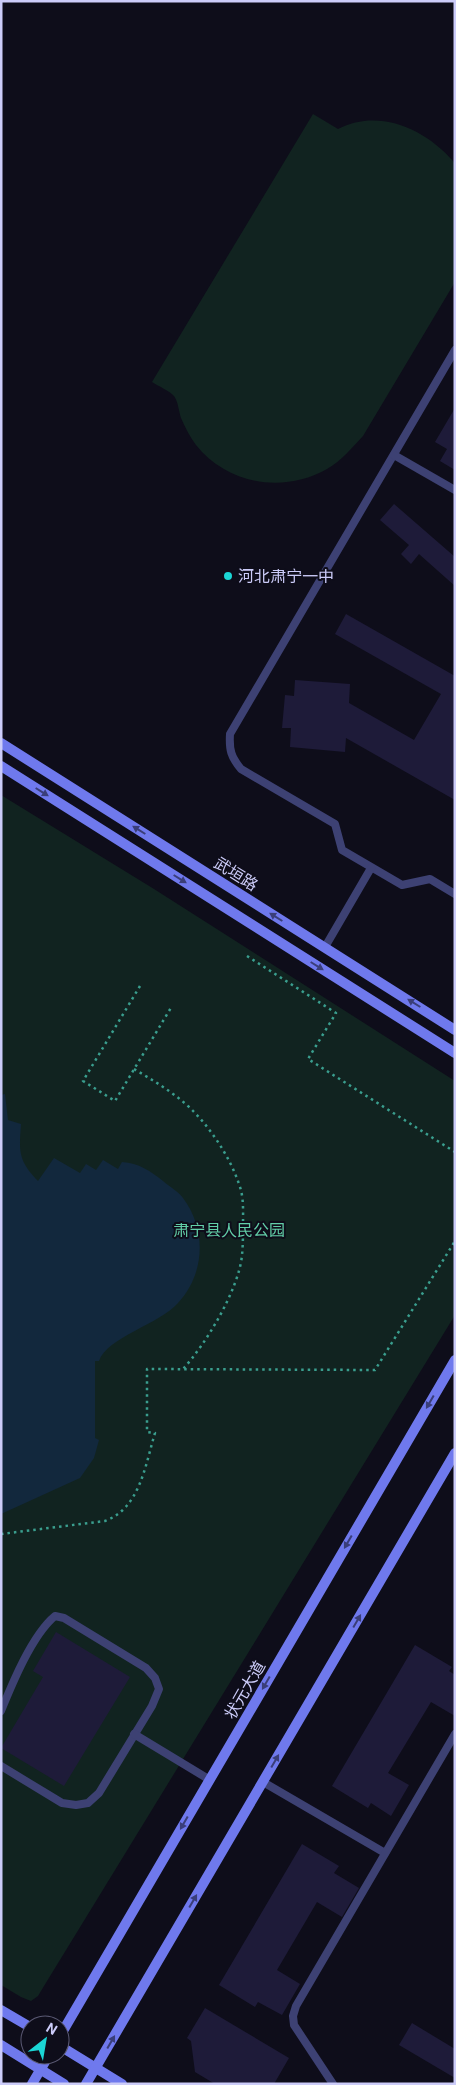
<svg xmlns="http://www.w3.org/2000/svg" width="456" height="2085" viewBox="0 0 456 2085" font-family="Roboto,'Noto Sans SC',sans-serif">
<rect width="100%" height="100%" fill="#0e0d1a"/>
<g fill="#112320">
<path d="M313,114l25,15c41,-21 87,0 115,32l2,3v118l-92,154c-11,12 -22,25 -36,33 -44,25 -100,15 -131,-24 -6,-8 -11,-18 -15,-27 -2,-6 -3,-17 -7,-22 -4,-5 -16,-10 -22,-14z"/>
<path d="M1,795l153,94 301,192v234l-411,671 -6,10 -7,5 -10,-4 -20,-12z"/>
</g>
<path fill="#12283d" d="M5,1094l3,26 13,4c-2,28 -3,36 17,57l16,-23 26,15 6,-9 10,6 7,-10 15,9 4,-7c17,1 28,9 41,19 7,6 15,10 20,17 24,32 22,76 -5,105 -18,21 -71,34 -79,58h-4v77l4,2 -5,18 -14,20 -79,36v-419z"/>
<g fill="#1e1b39">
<path d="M455,408v62l-15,-9 7,-12 -12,-7z"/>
<path d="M394,504l61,53v29l-36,-32 -8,10 -10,-10 8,-9 -29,-25z"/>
<path d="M346,614l109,62v124l-109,-62 -1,14 -55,-5 1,-19h-9l3,-33 9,1 1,-16 55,4 -1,19 65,37 27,-46 -106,-60z"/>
<path d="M56,1632l74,45 -66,109 -63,-38 42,-71 -10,-6z"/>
<path d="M415,1645l37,22 -3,4 6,4v41l-24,-14 -43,71 21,12 -18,31 -20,-13 -3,5 -36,-22z"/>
<path d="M302,1844l37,22 -5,7 25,15 -17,29 -25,-15 -40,68 23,14 -18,31 -24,-13 -3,5 -36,-22z"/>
<path d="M205,2008l84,50 -15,26h-59l-20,-12 -4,-31 -4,-3z"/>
<path d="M412,2023l43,26v29l-56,-33z"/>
</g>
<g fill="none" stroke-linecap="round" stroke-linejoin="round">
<g stroke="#3a9e8e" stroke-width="2.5" stroke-dasharray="2.5 4" stroke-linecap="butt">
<path d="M247,956l89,57 -28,46 147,93"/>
<path d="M140,986l-57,95 32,20 57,-95"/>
<path d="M134,1069c20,12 39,23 56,39 20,19 40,49 49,76 5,13 4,27 4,41 0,10 0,20 -1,30 -3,34 -36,89 -59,114"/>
<path d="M1,1534l104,-13c35,-13 40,-55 50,-88l-8,-1v-63l228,1 80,-129"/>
</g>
<g stroke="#3d4173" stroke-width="8">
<path d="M455,350l-225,384c-1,16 1,23 11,35l94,55 7,26 60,35 28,-6 25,15"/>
<path d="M394,455l61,35"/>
<path d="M325,947l46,-79"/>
<path d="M1,1711c11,-27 31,-76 54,-95l9,2 82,50 9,10 4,11 -7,17 -53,87 -11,10 -12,2 -14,-2 -61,-37"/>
<path d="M134,1734l76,46"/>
<path d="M263,1782l122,71"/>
<path d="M333,2084l-39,-59 -1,-9 3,-10 159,-272"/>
</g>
<g stroke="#6f79ed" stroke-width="10">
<path d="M1,743l454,287"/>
<path d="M1,766l454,287"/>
<path d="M1,2010l29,17"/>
<path d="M60,2036l395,-676"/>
<path d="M1,2045l63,39"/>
<path d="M60,2046l62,38"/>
<path d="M32,2084l17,-29"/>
<path d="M86,2084l369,-631"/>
</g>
</g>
<defs><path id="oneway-solid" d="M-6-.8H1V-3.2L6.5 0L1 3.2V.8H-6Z" transform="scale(1.25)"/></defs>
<g fill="#3a3e79">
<use href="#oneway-solid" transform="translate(42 792) rotate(32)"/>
<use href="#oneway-solid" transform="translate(139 830) rotate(-148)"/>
<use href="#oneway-solid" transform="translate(180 879) rotate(32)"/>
<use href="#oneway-solid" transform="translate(276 917) rotate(-148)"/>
<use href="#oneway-solid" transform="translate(317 966) rotate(32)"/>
<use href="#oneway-solid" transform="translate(414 1003) rotate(-148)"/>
<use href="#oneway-solid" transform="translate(430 1402) rotate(120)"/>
<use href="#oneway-solid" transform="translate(348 1542) rotate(120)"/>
<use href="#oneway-solid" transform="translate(357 1621) rotate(-60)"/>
<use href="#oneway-solid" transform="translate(266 1683) rotate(120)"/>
<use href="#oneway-solid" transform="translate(275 1761) rotate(-60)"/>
<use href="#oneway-solid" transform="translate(184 1823) rotate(120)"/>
<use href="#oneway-solid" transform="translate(193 1901) rotate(-60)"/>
<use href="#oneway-solid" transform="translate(111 2042) rotate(-60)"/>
</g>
<circle fill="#1bd6d5" stroke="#0e0d1a" stroke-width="2" cx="228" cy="576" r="5"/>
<g text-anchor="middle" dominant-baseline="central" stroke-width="4" stroke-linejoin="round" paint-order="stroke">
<g font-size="16" fill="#ccccf9" stroke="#0e0d1a" text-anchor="start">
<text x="238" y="576">河北肃宁一中</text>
</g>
<g font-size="16" fill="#ccccf9" stroke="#0e0d1a">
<text transform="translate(236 874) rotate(32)">武垣路</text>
<text transform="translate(245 1690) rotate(-60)">状元大道</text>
</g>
<g font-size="16" fill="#62cea8" stroke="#0e0d1a">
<text x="229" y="1230">肃宁县人民公园</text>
</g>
</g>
<rect width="456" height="2085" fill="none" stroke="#ccccf9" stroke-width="5"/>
<g transform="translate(45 2040) rotate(31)"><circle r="24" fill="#0e0d1a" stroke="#5a5973"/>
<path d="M0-4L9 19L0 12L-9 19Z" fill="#1bd6d5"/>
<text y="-8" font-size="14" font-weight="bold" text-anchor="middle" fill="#ccccf9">N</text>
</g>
</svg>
